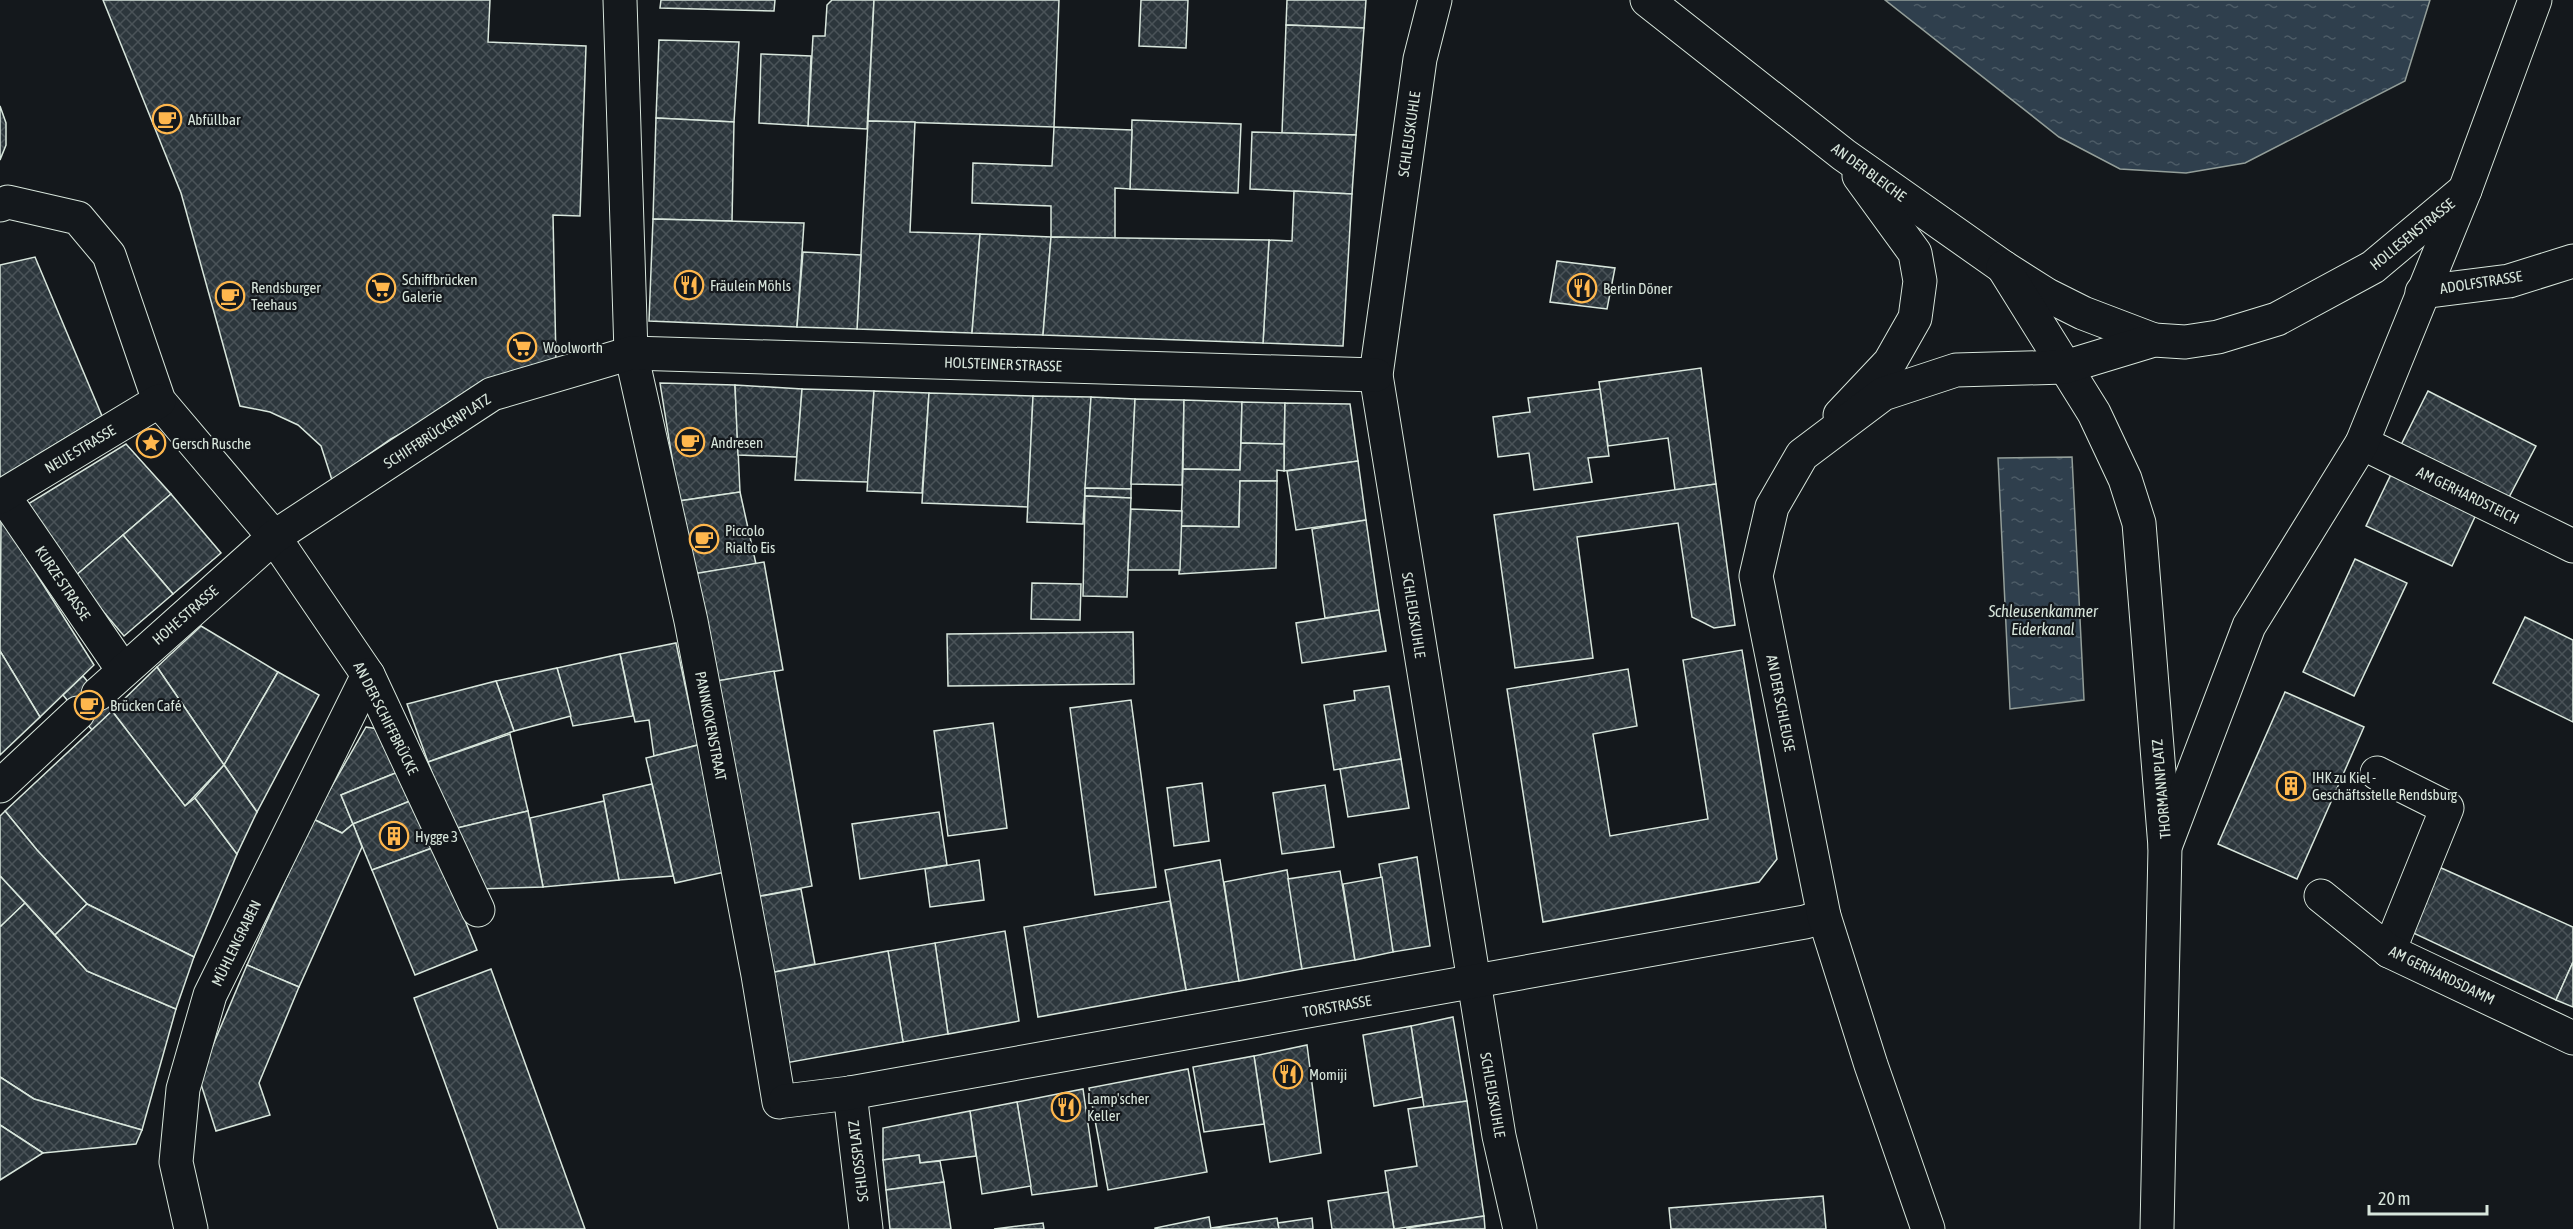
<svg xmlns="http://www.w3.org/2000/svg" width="2573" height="1229" viewBox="0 0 2573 1229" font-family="'Asap Condensed',sans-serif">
<defs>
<pattern id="water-ripples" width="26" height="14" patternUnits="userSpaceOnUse" patternTransform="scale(1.5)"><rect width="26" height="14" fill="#2f3f4d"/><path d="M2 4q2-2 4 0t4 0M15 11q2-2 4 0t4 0" fill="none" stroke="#4c5b66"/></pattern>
<pattern id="building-cross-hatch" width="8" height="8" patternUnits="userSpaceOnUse" patternTransform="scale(1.5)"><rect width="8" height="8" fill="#2c363c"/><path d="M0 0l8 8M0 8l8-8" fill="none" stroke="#4a5358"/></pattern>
</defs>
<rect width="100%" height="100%" fill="#14181c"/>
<g fill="url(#water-ripples)" stroke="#939e99" stroke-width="1.5">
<path d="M1885,0h545l-25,81 -160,82 -59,10 -66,-4 -61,-32z"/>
<path d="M2072,457l12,243 -74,9 -12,-251z"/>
</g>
<g fill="url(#building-cross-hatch)" stroke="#d8e6dc" stroke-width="1.5">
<path d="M103,0h387l-2,42 98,4 -6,170 -27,-1 3,146 -66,24 -99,54 -59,41 -11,-34 -23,-21 -28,-13 -30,-6 -59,-213z"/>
<path d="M661,0h114l-1,11 -114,-3z"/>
<path d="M832,0h42l-7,129 -59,-3 5,-90h12l2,-31z"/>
<path d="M874,0h185l-5,127 -186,-6z"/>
<path d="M1141,0h47l-2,48 -47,-2z"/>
<path d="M1287,0h79l-2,28 -78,-3z"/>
<path d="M1286,25l78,3 -8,107 -74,-2z"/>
<path d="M659,40l80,2 -5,80 -78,-4z"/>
<path d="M761,54l50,2 -3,70 -49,-3z"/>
<path d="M0,106l6,17v22l-6,15z"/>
<path d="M656,118l78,4 -2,99 -79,-2z"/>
<path d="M1132,120l109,4 -3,69 -108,-4z"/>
<path d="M868,121l47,1 -5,110 70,2 -8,99 -115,-4z"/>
<path d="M1054,127l78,3 -2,59 -15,-1v51l-64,-2v-31l-79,-3 1,-40 79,3z"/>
<path d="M1252,132l104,3 -4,59 -102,-5z"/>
<path d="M1294,191l58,3 -9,152 -80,-3 6,-103 23,1z"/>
<path d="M653,219l151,4 -7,104 -148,-6z"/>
<path d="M980,234l71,3 -8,98 -71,-2z"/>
<path d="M1051,237l218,3 -6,103 -220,-8z"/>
<path d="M803,252l58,3 -4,74 -60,-2z"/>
<path d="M35,257l67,159 -102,62v-213z"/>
<path d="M1557,261l58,7 -8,41 -57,-7z"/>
<path d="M1701,368l15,116 -41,6 -7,-52 -60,8 -9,-64z"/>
<path d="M660,383l75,2 5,107 -61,9z"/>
<path d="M735,385l67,4 -5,68 -59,-2z"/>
<path d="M802,389l72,2 -6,91 -73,-2z"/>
<path d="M1600,389l9,67 -21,2 4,24 -58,8 -5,-37 -31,4 -5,-40 37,-5 -2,-14z"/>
<path d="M874,391l55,2 -7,100 -55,-2z"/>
<path d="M2428,391l108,55 -29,55 -107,-54z"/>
<path d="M929,393l104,3 -5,111 -106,-4z"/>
<path d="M1033,396l58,1 -8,127 -56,-2z"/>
<path d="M1091,397l44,2 -4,90 -46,-1z"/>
<path d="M1135,399l49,1 -2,85 -51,-1z"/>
<path d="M1184,400l58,2 -2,68 -57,-1z"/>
<path d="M1242,402l43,1 -1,41 -43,-1z"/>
<path d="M1285,403l65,1 8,57 -74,10z"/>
<path d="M1241,443l43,1v27l-7,-1v11h-37l-1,46 -58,-1 2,-57 57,1z"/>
<path d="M126,444l45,50 -97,83 -46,-73z"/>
<path d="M1358,461l8,59 -70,10 -9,-59z"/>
<path d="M2396,464l85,40 -29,62 -86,-40z"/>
<path d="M1240,481h37l-1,87 -97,6 2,-48 58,1z"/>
<path d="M1716,484l19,141 -21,3 -22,-11 -14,-94 -101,14 16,121 -78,10 -21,-153z"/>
<path d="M1085,488l46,1v9l-46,-2z"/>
<path d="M740,492l16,72 -63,10 -14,-73z"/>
<path d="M171,494l50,59 -48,41 -50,-59z"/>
<path d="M1085,496l46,2 -4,99 -44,-1z"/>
<path d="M1131,509l51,2 -2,59h-52z"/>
<path d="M1,518l93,147 -54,52 -40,-66z"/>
<path d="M1366,520l13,90 -54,8 -13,-89z"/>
<path d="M123,535l50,59 -49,42 -50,-59z"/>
<path d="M2355,559l52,24 -53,113 -51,-24z"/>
<path d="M764,562l19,108 -72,12 -18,-108z"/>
<path d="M1032,583l49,1 -1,36 -49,-1z"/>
<path d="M1379,610l7,41 -84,12 -6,-40z"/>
<path d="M2525,617l48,23v82l-80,-39z"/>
<path d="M201,626l77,46 -54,93 -67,-98z"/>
<path d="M1133,632l1,52 -186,2 -1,-52z"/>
<path d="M676,643l22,102 -44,11 -5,-36 -14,2 -15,-68z"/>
<path d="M1742,650l35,209 -18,23 -216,40 -36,-233 121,-20 9,57 -44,8 17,102 98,-17 -25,-159z"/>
<path d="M0,651l40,66 -40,38z"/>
<path d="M620,654l13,62 -60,10 -16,-58z"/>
<path d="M157,667l67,98 -39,41 -73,-95z"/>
<path d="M557,668l14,48 -57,15 -18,-50z"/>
<path d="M774,671l38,215 -62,12 -39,-216z"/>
<path d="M278,672l41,23 -62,117 -33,-47z"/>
<path d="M83,676l29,35 -20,19 -29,-35z"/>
<path d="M496,681l18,50 -86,31 -21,-58z"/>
<path d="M1389,686l12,73 -67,11 -10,-65 31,-5 -1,-9z"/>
<path d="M2285,692l79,35 -67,152 -79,-35z"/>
<path d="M1131,700l25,187 -61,8 -25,-187z"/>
<path d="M112,711l73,95 10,-8 42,56 -43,103 -107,-53 -50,-54 -32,-39z"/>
<path d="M993,723l14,105 -59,8 -14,-105z"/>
<path d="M366,727l19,3 18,40 -62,25 12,29 -11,9 -29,-14z"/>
<path d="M510,734l18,77 -75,18 -25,-67z"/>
<path d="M698,745l27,127 -50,11 -29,-125z"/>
<path d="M1401,759l8,49 -61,9 -8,-48z"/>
<path d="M224,765l33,47 -20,42 -42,-56z"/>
<path d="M403,770l12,29 -62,25 -12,-29z"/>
<path d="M1202,783l7,58 -35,5 -7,-58z"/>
<path d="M652,784l21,92 -54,4 -16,-85z"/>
<path d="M1325,785l9,62 -52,7 -9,-61z"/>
<path d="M415,799l20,48 -63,23 -19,-46z"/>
<path d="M604,801l15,79 -76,7 -13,-69z"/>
<path d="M5,811l32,39 50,54 -32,31 -55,-59v-60z"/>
<path d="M528,811l15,76 -67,2 -23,-60z"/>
<path d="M939,812l8,53 -87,14 -8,-55z"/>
<path d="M313,819l29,14 11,-9 9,23 -63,140 -52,-22z"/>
<path d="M435,847l42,103 -62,25 -43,-105z"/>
<path d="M1417,857l13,89 -37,6 -14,-88z"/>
<path d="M979,860l5,40 -54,7 -5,-38z"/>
<path d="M1220,860l19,121 -53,9 -21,-120z"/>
<path d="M2439,867l134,60v35l-17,38 -147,-69z"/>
<path d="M1287,870l15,99 -63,12 -15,-99z"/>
<path d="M1340,871l15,89 -53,9 -14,-90z"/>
<path d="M0,876l25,27 -25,24z"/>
<path d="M1382,877l11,75 -38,8 -12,-76z"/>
<path d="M801,889l14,75 -51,10 -14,-76z"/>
<path d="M1170,901l16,89 -148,27 -14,-90z"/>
<path d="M25,903l62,68 89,38 -34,121 -108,-31 -34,-22v-150z"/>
<path d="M87,904l107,53 -18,52 -89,-38 -32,-36z"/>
<path d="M1005,931l14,90 -71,13 -13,-91z"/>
<path d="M935,943l13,91 -45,8 -15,-91z"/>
<path d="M888,951l15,91 -123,22 -16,-90z"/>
<path d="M2573,962v45l-17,-7z"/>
<path d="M247,965l52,22 -40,96 11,32 -54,16 -17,-53z"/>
<path d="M491,969l94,260h-87l-84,-231z"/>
<path d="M1453,1017l14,84 -43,6 -13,-81z"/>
<path d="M1411,1026l11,71 -48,9 -11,-71z"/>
<path d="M1307,1045l14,108 -51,9 -16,-106z"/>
<path d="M1254,1056l10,68 -60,8 -11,-65z"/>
<path d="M1188,1069l19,103 -99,18 -19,-102z"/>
<path d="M0,1077l34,22 108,31 -6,14 -93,9 -43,-28z"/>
<path d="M1083,1089l14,97 -65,9 -15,-93z"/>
<path d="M1467,1101l17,115 -90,13 -9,-58 32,-5 -9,-57z"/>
<path d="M1017,1102l14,84 -49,8 -12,-83z"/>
<path d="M970,1111l6,45 -56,7 -1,-8 -36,5v-32z"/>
<path d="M0,1125l43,28 -43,27z"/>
<path d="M919,1155l1,8 20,-2 4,21 -58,8 -3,-30z"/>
<path d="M944,1182l7,47h-61l-4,-39z"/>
<path d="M1388,1192l6,37h-62l-4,-28z"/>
<path d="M1823,1196l3,33h-155l-2,-21z"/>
<path d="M1484,1216l1,13h-78v-1z"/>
<path d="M1209,1217l2,12h-56v-1z"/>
<path d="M1277,1218l2,11 -68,-1z"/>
<path d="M1312,1218l1,11h-34l-1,-6z"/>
<path d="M1043,1223l1,6h-50z"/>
</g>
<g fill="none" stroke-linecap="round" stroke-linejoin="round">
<g stroke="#d8e6dc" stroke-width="35">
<g id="street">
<path d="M620,0l11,353 60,268 67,354 21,127"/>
<path d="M1435,0l-15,59 -44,316 123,761 21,93"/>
<path d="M0,205l8,-3 70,16 31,37 50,146 115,136 94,138 110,235"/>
<path d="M2422,292l87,-11 64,-20"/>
<path d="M2362,443l211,103"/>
<path d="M3,495l120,175"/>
<path d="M0,497l159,-96"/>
<path d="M98,694l176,-157 218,-143 139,-41 745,22"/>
<path d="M2377,773l70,35 -58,143"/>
<path d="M0,786l78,-73"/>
<path d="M2321,896l68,55 184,87"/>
<path d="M850,1093l16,136"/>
<path d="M785,1101l65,-8 955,-171 19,-6"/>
<path d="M191,1229l-15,-67 7,-73 27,-94 158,-320"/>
</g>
</g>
<g stroke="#d8e6dc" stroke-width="35">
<g id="secondary">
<path d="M1647,0l197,155 159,112 44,28 36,18 71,27"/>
<path d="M2003,267l91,146 31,66 14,44 26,324"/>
<path d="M1840,415l50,-53 25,-44 5,-37 -5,-28 -56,-77"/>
</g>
</g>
<g stroke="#d8e6dc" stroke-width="35">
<g id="primary">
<path d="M1928,1229l-57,-164 -47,-149 -68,-340 16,-69 30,-52 81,-61 73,-24 109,-3 89,-27 31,2 33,-5 59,-18 96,-52 92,-77"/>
<path d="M2157,1229l8,-382 84,-221 113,-183 103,-253 70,-190"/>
</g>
</g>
<use href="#street" stroke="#14181c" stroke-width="33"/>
<use href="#secondary" stroke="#14181c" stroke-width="33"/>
<use href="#primary" stroke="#14181c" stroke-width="33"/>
</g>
<defs>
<g id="cafe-ring" transform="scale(1.5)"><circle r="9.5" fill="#14181c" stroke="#ffb74d" stroke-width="1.5"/><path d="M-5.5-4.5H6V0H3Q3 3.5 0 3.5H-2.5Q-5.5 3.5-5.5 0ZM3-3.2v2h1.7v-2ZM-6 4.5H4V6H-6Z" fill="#ffb74d"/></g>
<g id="restaurant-ring" transform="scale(1.5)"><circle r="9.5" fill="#14181c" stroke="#ffb74d" stroke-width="1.5"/><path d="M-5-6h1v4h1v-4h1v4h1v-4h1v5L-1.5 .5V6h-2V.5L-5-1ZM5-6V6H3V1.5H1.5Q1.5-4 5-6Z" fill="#ffb74d"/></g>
<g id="supermarket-ring" transform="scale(1.5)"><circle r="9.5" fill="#14181c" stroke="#ffb74d" stroke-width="1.5"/><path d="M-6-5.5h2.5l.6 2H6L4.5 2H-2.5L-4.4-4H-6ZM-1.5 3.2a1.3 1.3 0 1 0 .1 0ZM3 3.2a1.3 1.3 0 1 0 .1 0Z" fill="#ffb74d"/></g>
<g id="sight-ring" transform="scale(1.5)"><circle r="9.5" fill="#14181c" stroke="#ffb74d" stroke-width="1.5"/><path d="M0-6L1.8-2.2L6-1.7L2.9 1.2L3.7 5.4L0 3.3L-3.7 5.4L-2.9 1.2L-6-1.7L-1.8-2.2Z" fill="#ffb74d"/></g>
<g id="building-ring" transform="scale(1.5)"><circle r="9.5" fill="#14181c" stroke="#ffb74d" stroke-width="1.5"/><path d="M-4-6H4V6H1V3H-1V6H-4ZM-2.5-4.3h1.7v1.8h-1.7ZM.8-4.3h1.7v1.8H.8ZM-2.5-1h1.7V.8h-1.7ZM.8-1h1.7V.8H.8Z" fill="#ffb74d"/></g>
</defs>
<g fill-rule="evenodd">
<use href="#cafe-ring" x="167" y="119"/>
<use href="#restaurant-ring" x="689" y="285"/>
<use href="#supermarket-ring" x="381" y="288"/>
<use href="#restaurant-ring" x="1582" y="288"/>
<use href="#cafe-ring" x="230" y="296"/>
<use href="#supermarket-ring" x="522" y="347"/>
<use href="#cafe-ring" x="690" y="442"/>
<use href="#sight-ring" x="151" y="443"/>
<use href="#cafe-ring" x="704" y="539"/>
<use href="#cafe-ring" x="89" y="705"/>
<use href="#building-ring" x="2291" y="786"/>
<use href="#building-ring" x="394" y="836"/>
<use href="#restaurant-ring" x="1288" y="1074"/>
<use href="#restaurant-ring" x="1066" y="1107"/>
</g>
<g text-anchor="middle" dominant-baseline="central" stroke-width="4.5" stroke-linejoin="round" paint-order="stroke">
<g font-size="15" fill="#d8e6dc" stroke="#14181c" text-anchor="start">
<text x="188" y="119">Abfüllbar</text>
<text x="402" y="279">Schiffbrücken<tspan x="402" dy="17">Galerie</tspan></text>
<text x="710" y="285">Fräulein Möhls</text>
<text x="251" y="287">Rendsburger<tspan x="251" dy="17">Teehaus</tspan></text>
<text x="1603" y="288">Berlin Döner</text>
<text x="543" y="347">Woolworth</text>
<text x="711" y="442">Andresen</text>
<text x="172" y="443">Gersch Rusche</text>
<text x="725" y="530">Piccolo<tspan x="725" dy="17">Rialto Eis</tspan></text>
<text x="110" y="705">Brücken Café</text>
<text x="2312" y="777">IHK zu Kiel -<tspan x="2312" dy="17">Geschäftsstelle Rendsburg</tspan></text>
<text x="415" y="836">Hygge 3</text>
<text x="1309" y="1074">Momiji</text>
<text x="1087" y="1098">Lamp'scher<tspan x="1087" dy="17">Keller</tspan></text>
</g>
<g font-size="15" fill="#d8e6dc" stroke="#14181c">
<text transform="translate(1409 134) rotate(-82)">SCHLEUSKUHLE</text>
<text transform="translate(1869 172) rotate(36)">AN DER BLEICHE</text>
<text transform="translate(2412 234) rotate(-39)">HOLLESENSTRASSE</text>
<text transform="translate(2481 282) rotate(-9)">ADOLFSTRASSE</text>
<text transform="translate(1003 364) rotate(2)">HOLSTEINER STRASSE</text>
<text transform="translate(437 431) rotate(-33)">SCHIFFBRÜCKENPLATZ</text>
<text transform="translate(80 449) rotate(-31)">NEUE STRASSE</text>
<text transform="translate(2468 495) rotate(26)">AM GERHARDSTEICH</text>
<text transform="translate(63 583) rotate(56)">KURZE STRASSE</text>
<text transform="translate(185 615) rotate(-41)">HOHE STRASSE</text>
<text transform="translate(1414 615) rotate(81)">SCHLEUSKUHLE</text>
<text transform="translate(1781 703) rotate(79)">AN DER SCHLEUSE</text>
<text transform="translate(386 718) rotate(63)">AN DER SCHIFFBRÜCKE</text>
<text transform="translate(711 726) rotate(79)">PANNKOKENSTRAAT</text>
<text transform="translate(2161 789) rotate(-95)">THORMANNPLATZ</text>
<text transform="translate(236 943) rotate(-64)">MÜHLENGRABEN</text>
<text transform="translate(2442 975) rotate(26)">AM GERHARDSDAMM</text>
<text transform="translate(1337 1006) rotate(-10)">TORSTRASSE</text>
<text transform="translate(1493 1095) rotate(80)">SCHLEUSKUHLE</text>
<text transform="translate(858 1161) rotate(-97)">SCHLOSSPLATZ</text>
</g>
<g font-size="16" font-style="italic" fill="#d8e6dc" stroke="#14181c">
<text x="2043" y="611">Schleusenkammer<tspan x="2043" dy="18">Eiderkanal</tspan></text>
</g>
</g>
<path d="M2369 1205v9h118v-9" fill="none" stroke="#d8e6dc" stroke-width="3"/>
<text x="2378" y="1205" font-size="18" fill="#d8e6dc" stroke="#14181c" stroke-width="4.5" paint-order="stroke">20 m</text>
</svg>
